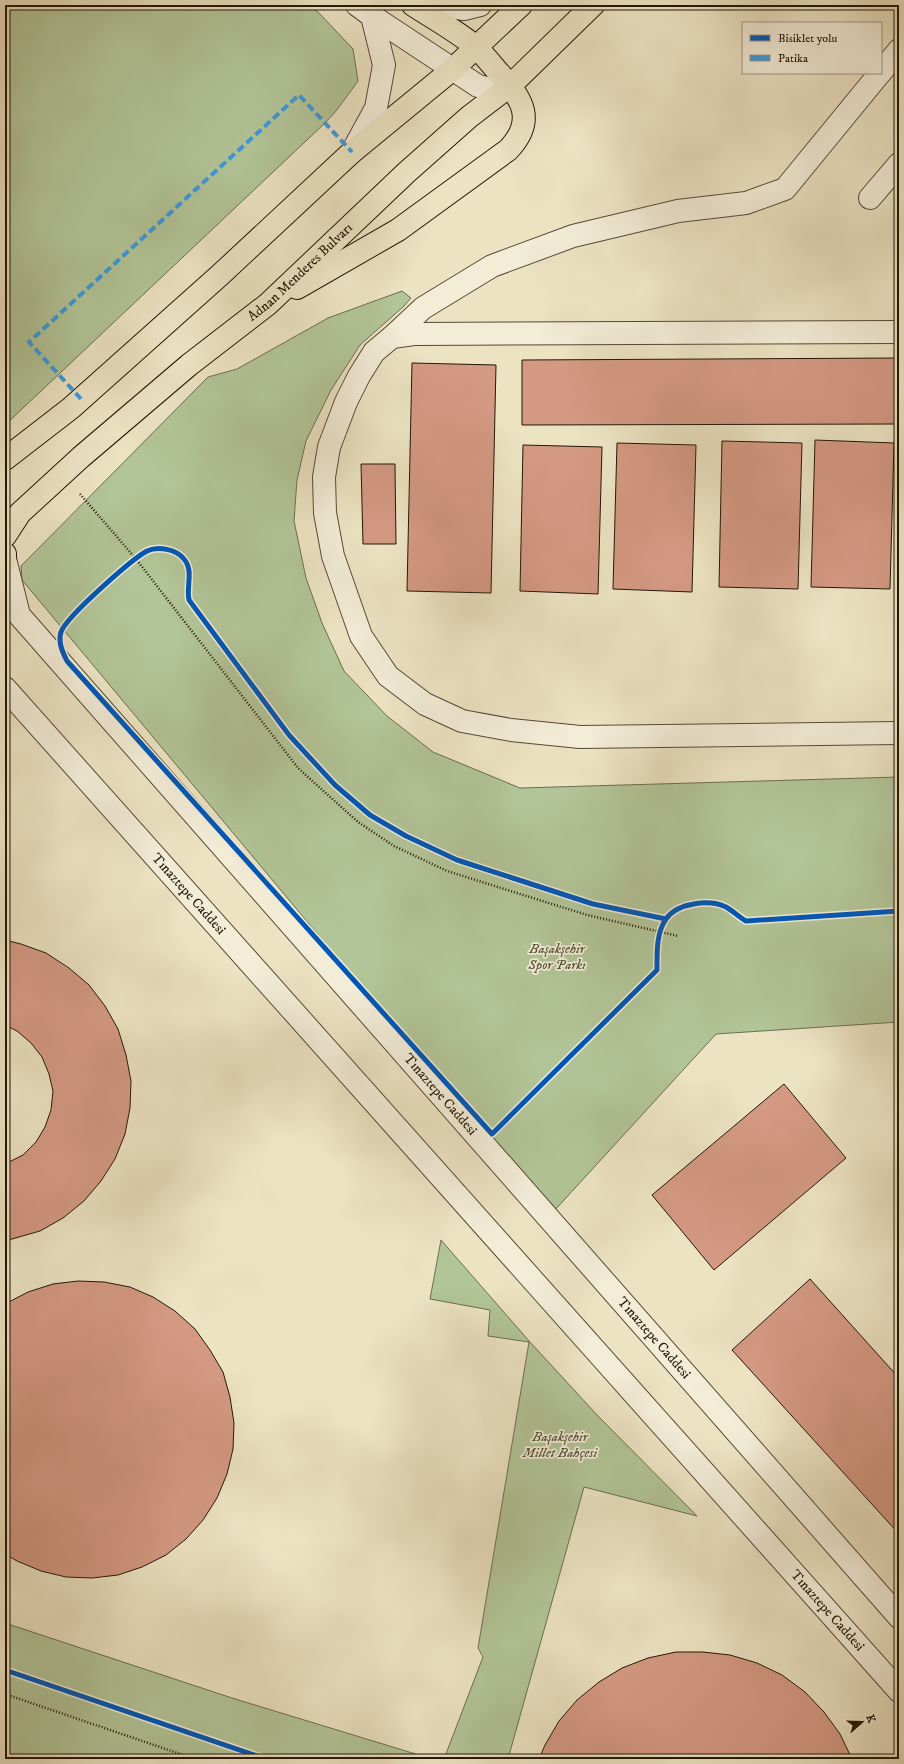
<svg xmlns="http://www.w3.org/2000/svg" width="904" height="1764" viewBox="0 0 904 1764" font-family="'IM FELL DW Pica',serif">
<rect width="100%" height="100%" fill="#ece3c3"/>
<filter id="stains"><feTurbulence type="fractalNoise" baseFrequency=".005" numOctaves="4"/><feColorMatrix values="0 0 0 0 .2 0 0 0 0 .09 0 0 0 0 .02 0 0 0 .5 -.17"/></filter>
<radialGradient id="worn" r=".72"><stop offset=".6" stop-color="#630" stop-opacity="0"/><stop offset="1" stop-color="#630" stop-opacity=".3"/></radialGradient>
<g fill="#b2c598" stroke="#6a6e50">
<path d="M5,5h302l11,7 35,37 5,32 -22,30 -11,12 -320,302z"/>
<path d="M402,291l9,7 -8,9 -43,38 -29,45 -25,51 -9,39 -3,41 12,57 16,45 22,48 43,45 46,36 87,36 379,-11v245l-183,12 -162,177 -53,-57 -479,-574 -1,-14 187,-189 29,-8 91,-51z"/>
<path d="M441,1240l88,101 68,74 100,101 -113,-29 -76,272h-64l39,-102 -5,-9 51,-306 -41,-6 2,-26 -60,-11z"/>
<path d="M5,1623l227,75 200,61h-427z"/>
</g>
<g fill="#d49983" stroke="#231707">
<path d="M898,358v66l-376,1v-65z"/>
<path d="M412,363l84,2 -5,228 -84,-2z"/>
<path d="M815,440l79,3 -4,146 -79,-2z"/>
<path d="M722,441l80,2 -4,146 -79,-2z"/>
<path d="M617,443l79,2 -4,147 -79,-3z"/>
<path d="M523,445l79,2 -4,147 -78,-3z"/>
<path d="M361,464h34l1,80h-33z"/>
<path d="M5,940l16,4 25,9 23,15 20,17 16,21 13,23 8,26 5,26 -1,27 -5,26 -10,25 -14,22 -17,20 -21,17 -23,13 -35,10v-77l18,-9 13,-13 9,-15 6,-17 2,-19 -4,-17 -7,-17 -11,-14 -14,-12 -12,-6z"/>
<path d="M784,1084l62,74 -132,112 -62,-75z"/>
<path d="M810,1279l89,99v156l-167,-184z"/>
<path d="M78,1281l26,1 26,5 23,10 22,14 20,18 15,21 13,22 7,25 4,26 -1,26 -6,25 -10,24 -14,22 -17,19 -20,16 -24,12 -24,8 -26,3 -26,-1 -25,-6 -24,-10 -12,-7v-250l23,-12 25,-8z"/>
<path d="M676,1652h27l27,3 27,8 25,12 23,17 19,20 16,22 12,25h-313l6,-14 14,-24 18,-21 22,-18 23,-14 26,-10z"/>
</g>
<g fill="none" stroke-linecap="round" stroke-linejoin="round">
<g stroke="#554a36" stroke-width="24">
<g id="minor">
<path d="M435,5l29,4 16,-4"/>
<path d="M372,16l106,70 14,3 19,-4"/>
<path d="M881,72l18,-22"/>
<path d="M352,152l24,-44 8,-43 -12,-49 -15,-11"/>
<path d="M870,198l29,-34"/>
<path d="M899,332l-485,2 -22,3 -18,15 -15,24 -13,26 -17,45 -5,30 1,36 8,43 28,80 27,40 37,28 37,17 49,9 69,7 319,-4"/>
<path d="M392,337l31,-29 69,-42 81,-30 105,-25 68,-8 39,-14 95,-116"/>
<path id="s1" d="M5,559l14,56 880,1002"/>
<path id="s2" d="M5,688l894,1003"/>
</g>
</g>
<g stroke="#231707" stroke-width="24">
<g id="major">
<path d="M297,288l101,-58 110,-80c28,-29 15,-51 -9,-77 -7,-8 -14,-17 -22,-25 -17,-15 -44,-30 -64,-43"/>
<path d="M5,459l66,-51 149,-133 132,-123 101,-83 68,-64"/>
<path id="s3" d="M5,536l15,-23 61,-56 108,-92 79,-61 139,-132 62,-55 42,-32 82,-80"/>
<path d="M5,554v7"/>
</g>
</g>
<g stroke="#231707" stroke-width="2.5" stroke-dasharray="1 2" stroke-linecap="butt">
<path d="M80,494l56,65 162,209 60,54 36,24 53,25 140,44 91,21"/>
<path d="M5,1694l190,65"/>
<path d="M5,1758l3,1"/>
</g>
<use href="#minor" stroke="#f3edd8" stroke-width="22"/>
<use href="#major" stroke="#ece3c3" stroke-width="22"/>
<path stroke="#3c9add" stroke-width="4" stroke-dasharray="8 4" stroke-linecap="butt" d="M81,399l-52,-57 270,-247 53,57"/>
<g stroke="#f3edd8" stroke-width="8">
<g id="cycleway">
<path d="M666,919l-73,-15 -136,-44 -51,-24 -36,-21 -35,-30 -46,-50 -100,-135c-3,-14 5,-29 -5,-41 -8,-10 -26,-13 -37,-8 -15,8 -81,66 -86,81 -3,10 1,19 6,29l425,473 165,-164c0,-16 -1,-37 9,-51 11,-16 43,-20 60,-12 7,4 13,10 20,14l153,-10"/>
<path d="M5,1670l261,89"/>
</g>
</g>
<use href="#cycleway" stroke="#0057b8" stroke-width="5"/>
</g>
<g text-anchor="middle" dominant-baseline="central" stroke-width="3.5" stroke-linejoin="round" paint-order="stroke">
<g font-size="14" fill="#231707" stroke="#f3edd8">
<text stroke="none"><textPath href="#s3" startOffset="397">Adnan Menderes Bulvarı</textPath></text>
<text stroke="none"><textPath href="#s2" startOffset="276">Tınaztepe Caddesi</textPath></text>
<text stroke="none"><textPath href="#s1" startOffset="696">Tınaztepe Caddesi</textPath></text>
<text stroke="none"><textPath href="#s1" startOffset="1020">Tınaztepe Caddesi</textPath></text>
<text stroke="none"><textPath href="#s2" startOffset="1236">Tınaztepe Caddesi</textPath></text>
</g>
<g font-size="14" font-style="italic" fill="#55543a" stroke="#f3edd8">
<text x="557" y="949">Başakşehir<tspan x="557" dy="16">Spor Parkı</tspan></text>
<text x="560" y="1437">Başakşehir<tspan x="560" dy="16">Millet Bahçesi</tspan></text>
</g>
</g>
<rect width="904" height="1764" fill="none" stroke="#ece3c3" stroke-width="20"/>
<rect x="6" y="6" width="892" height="1752" fill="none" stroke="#231707" stroke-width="2"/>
<rect x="10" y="10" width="884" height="1744" fill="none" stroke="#231707"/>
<rect x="742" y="22" width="140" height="52" fill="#f3edd8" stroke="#a09784"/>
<rect x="750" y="35" width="20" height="6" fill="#0057b8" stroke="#a09784"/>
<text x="778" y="42" font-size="12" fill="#231707">Bisiklet yolu</text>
<rect x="750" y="55" width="20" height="6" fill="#3c9add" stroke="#a09784"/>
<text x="778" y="62" font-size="12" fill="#231707">Patika</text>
<g transform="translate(862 1722) rotate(70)" stroke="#f3edd8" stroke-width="3" paint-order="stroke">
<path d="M0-3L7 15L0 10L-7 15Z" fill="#231707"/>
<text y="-6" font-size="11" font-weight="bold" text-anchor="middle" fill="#231707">K</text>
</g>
<rect width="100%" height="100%" filter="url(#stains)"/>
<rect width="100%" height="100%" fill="url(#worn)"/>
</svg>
